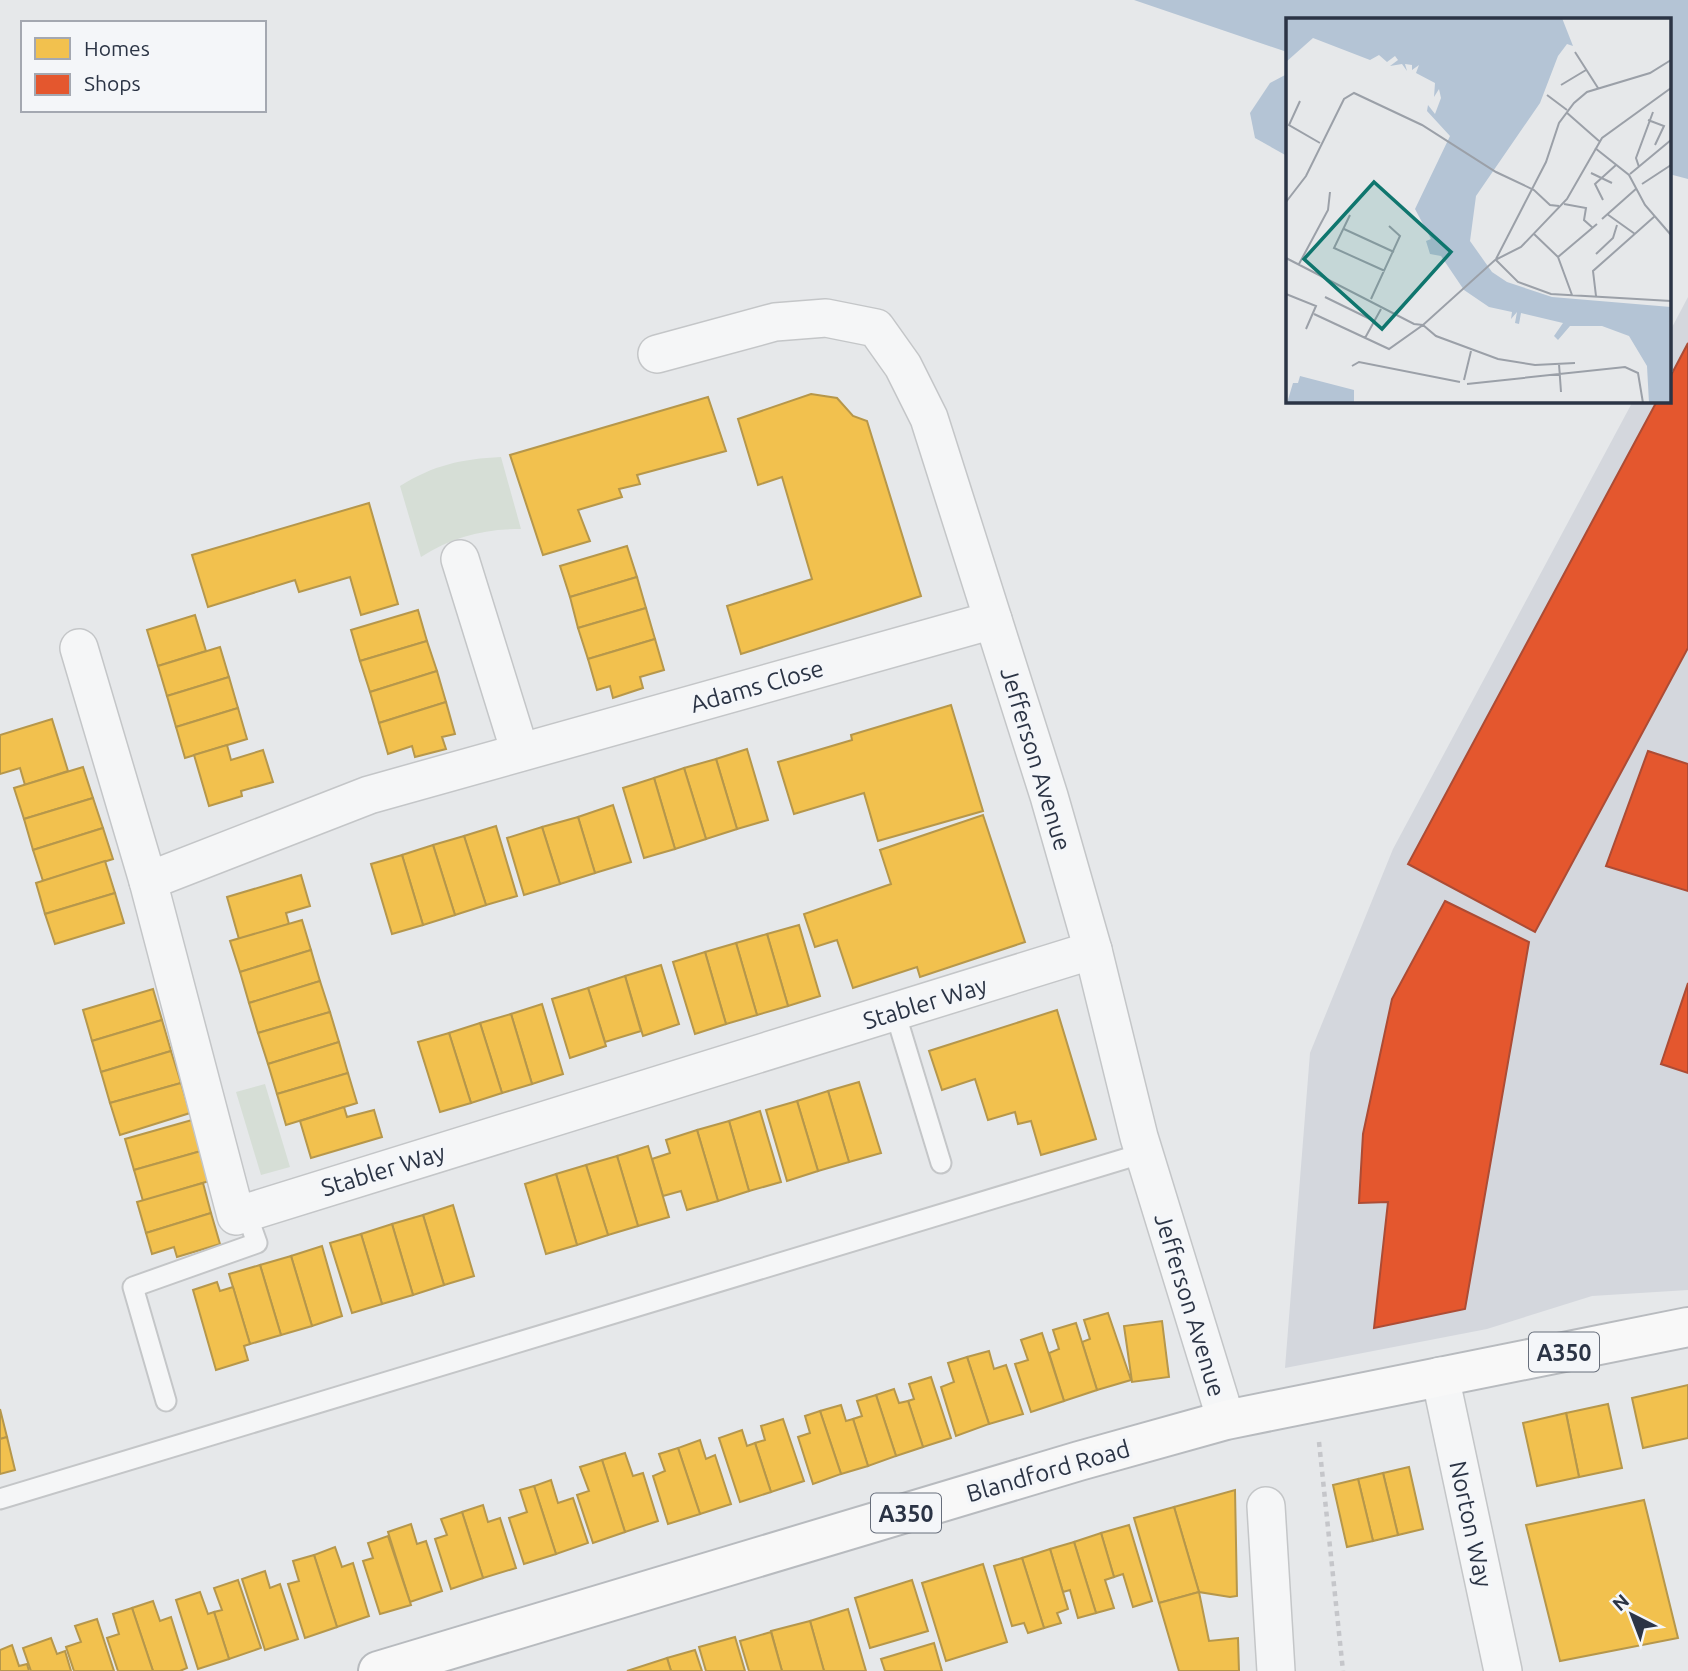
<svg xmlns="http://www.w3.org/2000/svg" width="1688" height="1671" viewBox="0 0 1688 1671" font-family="Ubuntu,sans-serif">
<rect width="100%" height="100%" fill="#e6e8ea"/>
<path fill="#d4d7dd" d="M1688,297v993l-96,6 -105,33 -202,39 25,-315 83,-204 240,-448h36v-68z"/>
<g fill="#d6ded6">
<path d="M501,457l20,72c-38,0 -69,8 -100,28l-21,-71c34,-21 61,-27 101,-29z"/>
<path d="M265,1084l25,83 -29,8 -25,-83z"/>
</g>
<g fill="#b4c4d5">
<path d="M1134,0h554v179l-19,-5v-155h-382v33z"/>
<path d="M1287,74v82l-32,-18 -5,-25 20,-30z"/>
</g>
<g fill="#f2c14e" stroke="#b6974b" stroke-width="2">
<path d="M811,394l26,4 16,18 14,5 54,175 -180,58 -14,-48 85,-27 -30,-102 -24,8 -20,-66z"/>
<path d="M708,397l18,54 -89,24 3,9 -21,5 3,8 -44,13 12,31 -47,14 -33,-100z"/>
<path d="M369,503l29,101 -37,11 -11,-38 -51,15 -4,-12 -87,27 -16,-52z"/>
<path d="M627,546l10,31 -67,20 -10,-31z"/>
<path d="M637,577l9,31 -68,20 -8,-31z"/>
<path d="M646,608l9,31 -67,20 -10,-31z"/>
<path d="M418,610l9,31 -67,20 -9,-31z"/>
<path d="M195,615l11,36 -48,15 -11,-36z"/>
<path d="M655,639l9,31 -24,7 3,11 -30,10 -3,-12 -13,4 -9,-31z"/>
<path d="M427,641l10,30 -67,21 -10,-31z"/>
<path d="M220,647l9,30 -62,19 -9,-30z"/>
<path d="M437,671l9,31 -67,21 -9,-31z"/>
<path d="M229,677l9,31 -62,19 -9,-31z"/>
<path d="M446,702l9,32 -13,3 4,12 -31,8 -3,-11 -24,8 -9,-31z"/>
<path d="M951,705l32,106 -105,30 -14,-48 -70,21 -16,-52 74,-22 -1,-5z"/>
<path d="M238,708l9,31 -62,19 -9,-31z"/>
<path d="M52,719l16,52 -43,14 -5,-17 -20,6v-39z"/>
<path d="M227,745l4,15 32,-10 10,32 -32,9 1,5 -33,10 -15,-51z"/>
<path d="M747,749l21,71 -31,9 -21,-70z"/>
<path d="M716,759l21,70 -31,10 -22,-71z"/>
<path d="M83,767l10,31 -69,21 -10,-31z"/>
<path d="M684,768l22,71 -31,10 -21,-71z"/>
<path d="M654,778l21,71 -31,9 -21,-70z"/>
<path d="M93,798l10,30 -70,22 -9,-31z"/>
<path d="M613,805l18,57 -36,11 -17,-56z"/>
<path d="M983,815l42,127 -105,35 -3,-10 -64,21 -16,-48 -22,7 -11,-33 87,-30 -11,-34z"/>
<path d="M578,817l17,56 -35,11 -18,-57z"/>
<path d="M496,826l21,70 -31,9 -22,-69z"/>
<path d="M542,827l18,57 -36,11 -17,-57z"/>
<path d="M103,828l10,31 -70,22 -10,-31z"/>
<path d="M464,836l22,69 -31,10 -22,-70z"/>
<path d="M433,845l22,70 -32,10 -21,-70z"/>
<path d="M402,855l21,70 -31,9 -21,-70z"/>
<path d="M105,861l10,32 -70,21 -9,-31z"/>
<path d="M301,875l9,31 -24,7 3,11 -50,15 -12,-42z"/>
<path d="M115,893l9,30 -69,21 -10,-30z"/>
<path d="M302,920l9,30 -71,22 -10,-31z"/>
<path d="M799,925l21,71 -32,10 -21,-72z"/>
<path d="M767,934l21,72 -31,9 -21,-72z"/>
<path d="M736,943l21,72 -31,9 -21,-72z"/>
<path d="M311,950l9,31 -71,22 -9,-31z"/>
<path d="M705,952l21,72 -31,10 -22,-72z"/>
<path d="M661,965l18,59 -36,12 -18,-60z"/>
<path d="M625,976l16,55 -36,11 -17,-54z"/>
<path d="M320,981l10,31 -72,21 -9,-30z"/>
<path d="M588,988l18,58 -36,12 -18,-59z"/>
<path d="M153,989l9,31 -70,21 -9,-31z"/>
<path d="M542,1004l21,70 -31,10 -21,-70z"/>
<path d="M1057,1010l39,129 -55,16 -10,-34 -13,3 -3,-12 -27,8 -13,-41 -33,11 -13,-39z"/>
<path d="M330,1012l9,30 -71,22 -10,-31z"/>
<path d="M511,1014l21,70 -30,9 -22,-70z"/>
<path d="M162,1020l9,31 -70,21 -9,-31z"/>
<path d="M480,1023l22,70 -31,10 -22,-70z"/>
<path d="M449,1033l22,70 -31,9 -22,-70z"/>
<path d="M339,1042l9,31 -71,21 -9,-30z"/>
<path d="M171,1051l10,32 -71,20 -9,-31z"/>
<path d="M348,1073l9,30 -71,22 -9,-31z"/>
<path d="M859,1082l22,71 -32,9 -21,-71z"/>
<path d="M181,1083l9,30 -70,22 -10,-32z"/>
<path d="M828,1091l21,71 -31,9 -21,-70z"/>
<path d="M797,1101l21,70 -31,10 -21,-71z"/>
<path d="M344,1107l3,10 27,-7 8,27 -71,21 -11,-37z"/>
<path d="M760,1111l21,71 -32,9 -20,-70z"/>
<path d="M192,1120l9,31 -67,19 -9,-31z"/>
<path d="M729,1121l20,70 -31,10 -21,-71z"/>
<path d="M697,1130l21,71 -31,9 -6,-19 -18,5 -11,-37 18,-6 -4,-13z"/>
<path d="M648,1146l21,71 -31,9 -21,-70z"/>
<path d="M201,1151l8,30 -66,20 -9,-31z"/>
<path d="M617,1156l21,70 -30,9 -22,-70z"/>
<path d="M586,1165l22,70 -31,10 -21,-71z"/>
<path d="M556,1174l21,71 -31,9 -21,-70z"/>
<path d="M203,1183l8,30 -65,20 -9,-31z"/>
<path d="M453,1205l21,71 -30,9 -21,-70z"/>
<path d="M211,1213l9,31 -43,13 -3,-10 -22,7 -6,-21z"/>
<path d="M423,1215l21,70 -31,10 -21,-71z"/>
<path d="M392,1224l21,71 -31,9 -21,-70z"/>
<path d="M361,1234l21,70 -30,9 -22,-70z"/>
<path d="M322,1246l20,70 -30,10 -21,-70z"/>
<path d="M291,1256l21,70 -31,9 -21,-70z"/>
<path d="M260,1265l21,70 -31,9 -21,-70z"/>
<path d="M217,1282l3,9 13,-4 17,57 -6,2 4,14 -32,10 -23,-80z"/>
<path d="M1108,1313l23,67 -34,10 -15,-48 8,-3 -6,-19z"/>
<path d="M1162,1321l7,56 -37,5 -8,-56z"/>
<path d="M1076,1323l21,67 -33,11 -15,-48 10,-4 -6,-19z"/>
<path d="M1042,1333l22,68 -33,11 -16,-48 13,-4 -7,-20z"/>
<path d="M989,1351l5,18 12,-4 17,49 -34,10 -22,-67z"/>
<path d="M967,1357l22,67 -33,12 -15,-49 13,-5 -6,-19z"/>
<path d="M931,1377l20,61 -28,9 -15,-46 6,-2 -5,-15z"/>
<path d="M1688,1385v53l-45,10 -11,-50z"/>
<path d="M894,1389l5,14 9,-2 15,46 -27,9 -20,-61z"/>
<path d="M876,1395l20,61 -28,10 -15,-47 9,-3 -5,-15z"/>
<path d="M1608,1404l14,64 -43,9 -13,-64z"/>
<path d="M841,1405l5,16 7,-2 15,47 -27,8 -21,-63z"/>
<path d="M0,1409l7,28 -7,2z"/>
<path d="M820,1411l21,63 -28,10 -15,-47 12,-4 -5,-17z"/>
<path d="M1566,1413l13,64 -42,9 -14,-63z"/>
<path d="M783,1419l21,62 -33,11 -16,-49 10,-3 -4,-14z"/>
<path d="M742,1430l5,16 8,-3 16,49 -31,10 -21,-64z"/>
<path d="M7,1437l8,33 -15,4v-35z"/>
<path d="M700,1440l6,19 9,-4 16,49 -31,10 -22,-66z"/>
<path d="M678,1448l22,66 -32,10 -15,-48 12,-5 -6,-17z"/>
<path d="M625,1453l8,23 10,-3 15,48 -33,11 -23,-72z"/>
<path d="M602,1460l23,72 -32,11 -16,-48 12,-4 -9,-24z"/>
<path d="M1409,1467l14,62 -25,6 -15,-62z"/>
<path d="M1383,1473l15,62 -25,6 -15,-62z"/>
<path d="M1358,1479l15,62 -26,6 -14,-62z"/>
<path d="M551,1480l7,23 15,-5 15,45 -32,11 -22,-68z"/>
<path d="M534,1486l22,68 -32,10 -15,-46 18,-6 -7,-22z"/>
<path d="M1235,1490l2,106 -7,1 -31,-5 -25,-85z"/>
<path d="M1644,1500l34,138 -118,23 -34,-136z"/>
<path d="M483,1505l5,17 12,-4 16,50 -33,10 -21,-66z"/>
<path d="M1174,1507l25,85 -40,11 -25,-85z"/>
<path d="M462,1512l21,66 -32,11 -16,-50 12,-4 -6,-16z"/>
<path d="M411,1524l6,20 9,-3 16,50 -32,11 -22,-70z"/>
<path d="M1129,1525l23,76 -19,6 -10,-33 -9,3 -13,-44z"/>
<path d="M1101,1533l13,44 -9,3 9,28 -18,5 -22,-71z"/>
<path d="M388,1536l23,69 -31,9 -17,-53 10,-3 -5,-15z"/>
<path d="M1074,1542l22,71 -18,5 -8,-28 -7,2 -13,-43z"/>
<path d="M335,1547l7,20 11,-4 16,53 -32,11 -23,-72z"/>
<path d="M1050,1549l18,60 -11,4 4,10 -17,5 -22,-70z"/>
<path d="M314,1555l23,72 -32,11 -17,-54 11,-3 -6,-20z"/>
<path d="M1022,1558l22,70 -16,5 -4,-10 -12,3 -18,-60z"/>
<path d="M983,1564l24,78 -61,19 -24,-78z"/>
<path d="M265,1571l5,17 10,-4 18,55 -33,11 -23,-71z"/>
<path d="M238,1580l23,68 -32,11 -15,-47 8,-2 -8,-22z"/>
<path d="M912,1580l16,51 -58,17 -15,-50z"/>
<path d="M200,1592l8,22 6,-2 15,47 -31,10 -22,-69z"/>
<path d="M1199,1592l10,49 29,-3 1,33h-60l-20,-68z"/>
<path d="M153,1601l7,20 11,-4 16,51 -7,3h-27l-21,-63z"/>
<path d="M132,1608l21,63h-35l-11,-33 12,-4 -6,-20z"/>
<path d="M848,1609l18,62h-42l-14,-50z"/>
<path d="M97,1619l17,52h-40l-8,-24 15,-5 -6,-16z"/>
<path d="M810,1621l14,50h-42l-11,-40z"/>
<path d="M771,1632l11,39h-33l-9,-30z"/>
<path d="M735,1637l10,34h-39l-7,-24z"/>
<path d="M51,1638l6,16 8,-3 6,20h-40l-8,-23z"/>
<path d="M934,1643l8,28h-57l-4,-12z"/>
<path d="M12,1645l7,21 8,-2 2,7h-29v-21z"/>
<path d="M695,1650l7,21h-31l-4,-13z"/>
<path d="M667,1658l4,13h-44z"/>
</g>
<g fill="#e4572e" stroke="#ac4c35" stroke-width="2">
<path d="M1688,343v305l-153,284 -127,-68 249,-463h12v-22z"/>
<path d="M1648,751l40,13v127l-82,-25z"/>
<path d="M1445,901l84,41 -64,367 -91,19 14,-126 -29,1 4,-69 29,-135z"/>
<path d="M1688,983v90l-27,-9z"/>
</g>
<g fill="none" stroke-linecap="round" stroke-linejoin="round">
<g stroke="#c4c6c8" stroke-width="23">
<g id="service">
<path d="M895,1012l46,151"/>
<path d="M166,1401l-33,-114 124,-44 -11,-31"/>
<path d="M0,1499c381,-118 763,-228 1144,-346"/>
</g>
</g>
<g stroke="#c4c6c8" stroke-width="40">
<g id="minor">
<path d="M657,354l118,-32 51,-4 50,10 27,38 26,52 120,378 44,154 46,187 87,283"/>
<path d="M460,559l60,193"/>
<path d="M79,648l69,233 88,335 857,-266"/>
<path d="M148,881l221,-86 624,-175"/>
<path d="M1440,1376l63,295"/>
<path d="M1266,1506l10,165"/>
</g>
</g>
<g stroke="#b8bbbf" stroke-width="42">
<path id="trunk" d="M378,1671l701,-210 147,-41 462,-93"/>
</g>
<path stroke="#c5c6ca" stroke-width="4.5" stroke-dasharray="5 5" stroke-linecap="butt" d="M1319,1442l24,229"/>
<use href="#service" stroke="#f5f6f7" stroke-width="19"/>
<use href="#minor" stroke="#f5f6f7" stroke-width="37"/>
<use href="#trunk" stroke="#f8f8f8" stroke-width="38"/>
</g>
<g text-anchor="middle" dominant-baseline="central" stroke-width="7" stroke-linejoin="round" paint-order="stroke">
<g fill="#f4f6f9" stroke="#676e7b" stroke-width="2">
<rect x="1529" y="1332.5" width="70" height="39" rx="5"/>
<rect x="871" y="1493.5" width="70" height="39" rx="5"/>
</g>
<g font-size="23" font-weight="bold" fill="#2b3445">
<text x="1564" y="1352">A350</text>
<text x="906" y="1513">A350</text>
</g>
<g font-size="24" fill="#2b3445" stroke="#f4f6f9">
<text transform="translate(757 686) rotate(-16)">Adams Close</text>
<text transform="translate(1036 759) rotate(73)">Jefferson Avenue</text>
<text transform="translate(925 1003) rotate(-17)">Stabler Way</text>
<text transform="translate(383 1170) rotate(-17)">Stabler Way</text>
<text transform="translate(1190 1305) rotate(73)">Jefferson Avenue</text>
<text transform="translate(1048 1471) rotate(-16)">Blandford Road</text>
<text transform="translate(1471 1524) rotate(78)">Norton Way</text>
</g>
</g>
<g transform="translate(1286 18)">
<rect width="385" height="385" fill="#e6e8ea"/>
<path d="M0,0h276l11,28 -6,-2 -9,12 -18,47 -64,93 -6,45 22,31 15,10 45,15 119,10v96h-22l-2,-37 -18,-30 -27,-10h-32l-12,14 -4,-4 9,-13 -42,-10 -2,11 -4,-1 2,-11 -6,7 1,-7 -23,-5 -25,-17 -23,-34 -11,-2 -4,-13 5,-2 -16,-30 35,-73 -23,-25 1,-6 7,9 6,-16 -2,-9 -5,8 1,-14 -19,-10 3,-8 -7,5v-5l-7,-1 2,7 -5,-7 -12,2 8,-6 -3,-4 -8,6 -8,-7 -9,5 -57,-22 -27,24zM14,358l54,14v13h-67l6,-20h5z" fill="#b4c4d5"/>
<path fill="none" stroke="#b4c4d5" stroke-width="3.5" d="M384,289l1,65"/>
<path fill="none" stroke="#9ba0a8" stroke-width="2" d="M289,34l23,36M275,67l25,-15M261,77l20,15M14,83l-11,24 31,18M280,94l33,29M362,102l16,6 -9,19M309,130l34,27 16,30 26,30M353,149l-3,-9 17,-46M305,155l21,10M344,156l41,-34M356,166l29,-19M317,182l-8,-16 21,-19M0,184l20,-26 38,-77 10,-6 68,32 74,47 38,18 16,15 9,1M278,186l22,4 -2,12 9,8M321,196l28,20M64,197l-16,33 51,23M316,201l35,-31M58,211l50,23M248,216l24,23 14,38M310,236l17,-16 4,-13M272,239l39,-33M0,240l128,66 9,1 72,-65 26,-13 46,-48 35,-61 69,-50M210,241l50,-97 13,-39 15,-20 13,-11 63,-19 21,-13M210,242l22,22 33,12 120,7M13,246l29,-54 2,-18M0,276l30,12 -10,23M310,278l-3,-25 62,-55M39,279l49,24M85,281l29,-63 -11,-10M28,296l75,35 34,-24 13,11 62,23 37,6 40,-2M79,320l16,-29M273,346l2,28M66,348l7,-4 101,20M178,362l7,-29M181,366l158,-17 13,6 5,30"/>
<path fill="#0f766e" fill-opacity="0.15" stroke="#0f766e" stroke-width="3.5" d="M88,164l77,70 -69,77 -78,-70z"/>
<rect width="385" height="385" fill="none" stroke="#2b3445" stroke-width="3.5"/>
</g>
<rect x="21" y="21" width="245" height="91" fill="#f4f6f9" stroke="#a4a8b1" stroke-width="2"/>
<rect x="35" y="38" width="35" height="21" fill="#f2c14e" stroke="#a4a8b1" stroke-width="2"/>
<text x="84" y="56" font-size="21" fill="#2b3445">Homes</text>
<rect x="35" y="74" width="35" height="21" fill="#e4572e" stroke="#a4a8b1" stroke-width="2"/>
<text x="84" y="91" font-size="21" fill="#2b3445">Shops</text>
<g transform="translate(1632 1615) rotate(318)" stroke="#f4f6f9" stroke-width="5" paint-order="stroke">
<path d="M0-5L12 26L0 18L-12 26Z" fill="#2b3445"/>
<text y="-10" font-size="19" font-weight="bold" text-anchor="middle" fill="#2b3445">N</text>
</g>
</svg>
